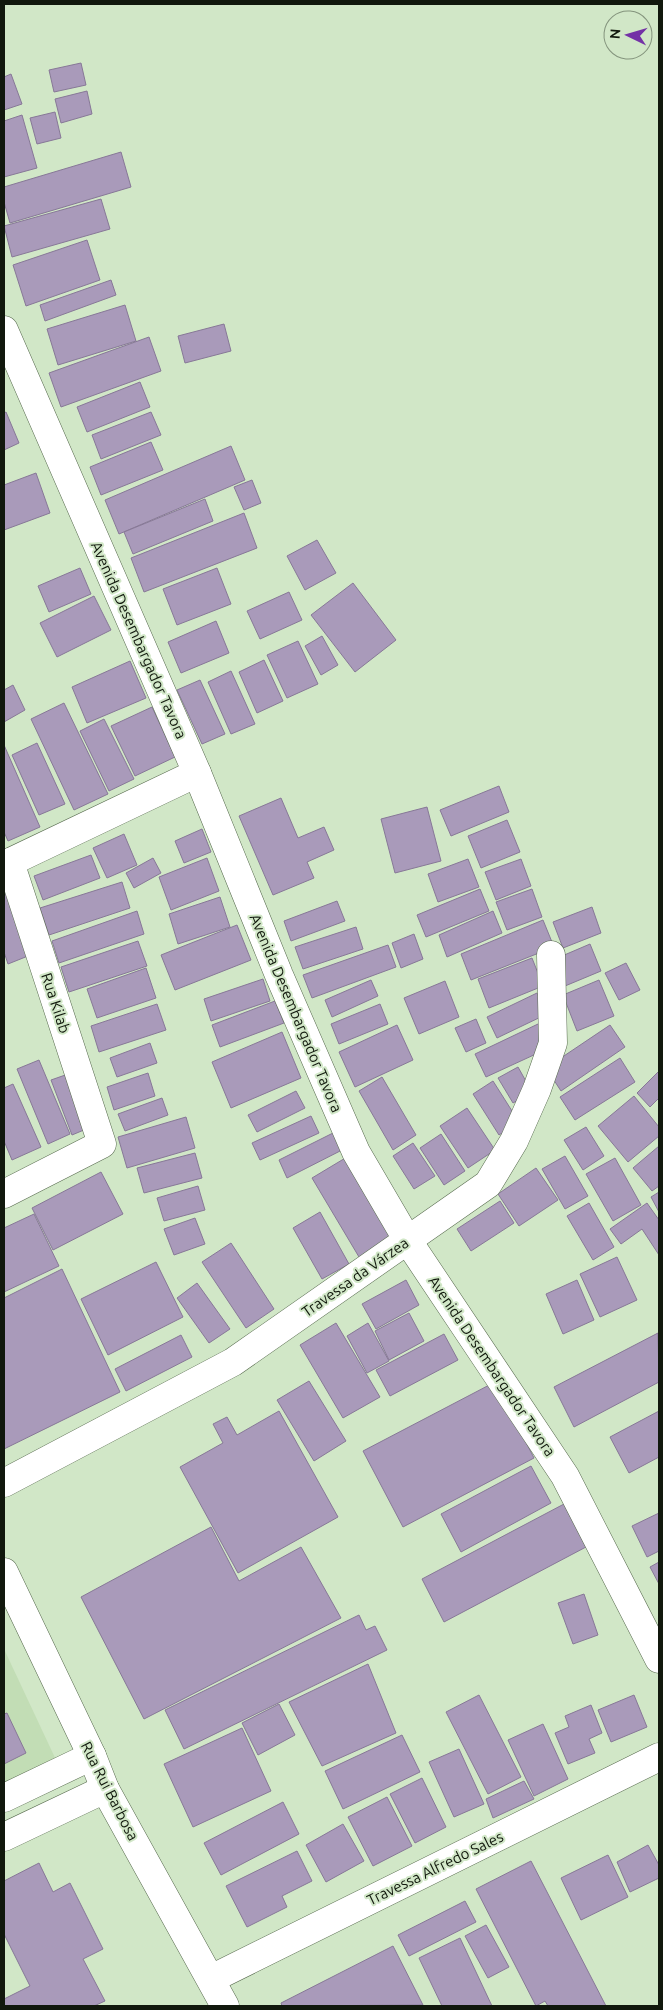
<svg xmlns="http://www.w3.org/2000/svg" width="663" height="2010" viewBox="0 0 663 2010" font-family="Ubuntu,sans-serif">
<rect width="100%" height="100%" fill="#d1e7c7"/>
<path fill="#c2ddb5" d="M4,1649l53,113 -53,25z"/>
<g fill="#a99aba" stroke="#877897">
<path d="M81,63l5,22 -32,7 -5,-22z"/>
<path d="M11,74l11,30 -18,6v-33z"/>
<path d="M87,91l5,23 -31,9 -6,-24z"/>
<path d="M55,112l6,26 -24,6 -7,-26z"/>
<path d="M22,115l15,53 -33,9v-56z"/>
<path d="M121,152l10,35 -121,36 -6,-21v-15z"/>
<path d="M101,199l9,30 -98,28 -8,-31z"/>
<path d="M87,240l13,40 -74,26 -13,-41z"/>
<path d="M111,280l5,15 -71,26 -5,-16z"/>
<path d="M125,305l11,36 -78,24 -11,-36z"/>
<path d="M224,324l7,27 -46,12 -7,-27z"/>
<path d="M149,337l12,34 -100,36 -12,-34z"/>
<path d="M140,382l10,25 -63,25 -10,-25z"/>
<path d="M6,412l13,31 -15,7v-37z"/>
<path d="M151,412l10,23 -60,24 -9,-24z"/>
<path d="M151,442l12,28 -62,25 -11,-28z"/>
<path d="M231,446l14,34 -126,54 -14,-34z"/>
<path d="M36,473l14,40 -46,17v-45z"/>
<path d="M252,480l9,23 -17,7 -10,-23z"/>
<path d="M205,499l8,22 -80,33 -9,-22z"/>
<path d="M244,513l13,35 -113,44 -13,-34z"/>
<path d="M317,540l19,33 -31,17 -18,-34z"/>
<path d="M80,568l11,26 -42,18 -11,-26z"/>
<path d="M217,568l14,36 -54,21 -14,-36z"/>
<path d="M353,583l43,57 -41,32 -44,-57z"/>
<path d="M289,592l13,28 -42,19 -13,-28z"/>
<path d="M94,596l17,34 -54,27 -17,-34z"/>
<path d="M216,621l13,32 -48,20 -13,-31z"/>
<path d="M322,636l16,29 -17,10 -16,-29z"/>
<path d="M298,641l20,43 -31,14 -20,-43z"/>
<path d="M264,660l19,41 -26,12 -18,-41z"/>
<path d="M130,661l16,37 -59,25 -15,-36z"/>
<path d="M231,671l24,53 -24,10 -23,-52z"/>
<path d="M200,680l25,54 -23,10 -25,-54z"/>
<path d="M13,685l12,25 -21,12v-32z"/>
<path d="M64,703l44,91 -34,16 -43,-91z"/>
<path d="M152,707l23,50 -40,19 -24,-50z"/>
<path d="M104,719l30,60 -25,12 -29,-60z"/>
<path d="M37,743l28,61 -26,11 -27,-60z"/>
<path d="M4,745l36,82 -32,14 -4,-9z"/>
<path d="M499,786l10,26 -58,24 -11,-26z"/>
<path d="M281,798l17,40 26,-11 10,23 -27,12 7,16 -41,17 -34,-79z"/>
<path d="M427,807l14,54 -46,12 -14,-54z"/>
<path d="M507,820l13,32 -39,16 -13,-32z"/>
<path d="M202,829l9,23 -27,11 -9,-22z"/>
<path d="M124,834l13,31 -30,13 -14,-30z"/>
<path d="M91,855l9,23 -57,22 -9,-24z"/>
<path d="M153,858l8,15 -27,15 -8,-15z"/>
<path d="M207,858l12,33 -48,19 -12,-33z"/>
<path d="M468,859l11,28 -41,15 -10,-28z"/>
<path d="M521,859l10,27 -35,14 -11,-28z"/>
<path d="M122,882l8,26 -81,27 -9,-27z"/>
<path d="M480,889l9,22 -63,26 -9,-22z"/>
<path d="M532,889l10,28 -35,13 -11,-28z"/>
<path d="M8,891l25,63 -25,10 -4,-12v-59z"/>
<path d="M220,897l10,30 -52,17 -9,-30z"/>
<path d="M337,901l8,20 -54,20 -7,-20z"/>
<path d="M592,907l9,26 -38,15 -10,-26z"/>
<path d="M137,911l7,23 -85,29 -7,-22z"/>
<path d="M493,911l9,22 -55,24 -8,-22z"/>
<path d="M543,920l11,27 -83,33 -10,-26z"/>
<path d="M237,925l14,35 -76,30 -14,-35z"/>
<path d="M356,927l7,22 -60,20 -8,-22z"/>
<path d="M414,934l9,25 -22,9 -9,-25z"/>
<path d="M138,941l9,25 -78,26 -8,-25z"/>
<path d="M590,944l11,27 -36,15 -10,-27z"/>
<path d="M388,945l8,22 -84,31 -9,-23z"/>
<path d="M532,958l11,28 -54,22 -11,-29z"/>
<path d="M626,963l14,27 -21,10 -14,-27z"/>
<path d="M146,968l10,30 -59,20 -10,-29z"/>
<path d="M263,979l7,22 -59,20 -7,-22z"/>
<path d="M371,980l7,16 -46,21 -7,-17z"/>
<path d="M599,980l15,36 -37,15 -14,-36z"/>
<path d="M445,981l14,36 -40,17 -15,-36z"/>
<path d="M537,993l10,21 -50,24 -10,-21z"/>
<path d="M275,1001l9,22 -64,24 -8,-22z"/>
<path d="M157,1004l9,26 -67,22 -8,-26z"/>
<path d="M380,1004l8,20 -49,20 -8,-20z"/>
<path d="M476,1019l10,24 -20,9 -11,-24z"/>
<path d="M538,1024l11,24 -63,29 -11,-23z"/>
<path d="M397,1025l16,35 -58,27 -16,-35z"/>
<path d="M610,1025l15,22 -64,44 -15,-23z"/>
<path d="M282,1032l19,46 -70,30 -19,-46z"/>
<path d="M150,1043l7,20 -40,14 -7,-19z"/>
<path d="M620,1058l15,24 -60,38 -15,-23z"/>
<path d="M39,1060l31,74 -22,10 -31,-75z"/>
<path d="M518,1067l14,25 -19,11 -15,-25z"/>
<path d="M659,1071v27l-9,9 -13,-14z"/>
<path d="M71,1073l20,54 -19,8 -21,-55z"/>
<path d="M148,1073l7,23 -41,14 -7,-23z"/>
<path d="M382,1077l34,58 -23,15 -34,-59z"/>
<path d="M493,1081l26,41 -20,13 -26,-41z"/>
<path d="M13,1084l28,63 -29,13 -8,-19v-53z"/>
<path d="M296,1091l9,17 -48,24 -9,-17z"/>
<path d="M634,1096l25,31v9l-31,26 -30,-36z"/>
<path d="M162,1098l6,17 -43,16 -7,-17z"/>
<path d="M467,1108l28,42 -27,18 -28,-42z"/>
<path d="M311,1116l8,17 -59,27 -8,-17z"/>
<path d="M186,1117l9,31 -68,20 -9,-31z"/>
<path d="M586,1127l18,29 -21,14 -19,-30z"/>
<path d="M337,1131l9,17 -59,30 -8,-18z"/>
<path d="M441,1134l24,37 -21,14 -24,-37z"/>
<path d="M413,1143l22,33 -21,13 -21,-33z"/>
<path d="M659,1146v40l-7,5 -19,-23z"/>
<path d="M195,1153l7,25 -58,15 -7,-25z"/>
<path d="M565,1156l23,40 -23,13 -23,-40z"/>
<path d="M347,1157l50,84 -35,21 -50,-84z"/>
<path d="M615,1158l26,47 -28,16 -27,-47z"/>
<path d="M536,1168l22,32 -39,26 -21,-32z"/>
<path d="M101,1172l22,42 -70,36 -21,-42z"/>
<path d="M198,1186l7,24 -41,11 -7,-23z"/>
<path d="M659,1192v20l-8,-15z"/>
<path d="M500,1201l14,22 -43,28 -14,-22z"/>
<path d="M589,1203l25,44 -21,13 -26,-44z"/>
<path d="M647,1203l12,17v35l-17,-26 -21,15 -11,-15z"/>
<path d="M320,1212l29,52 -27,15 -29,-51z"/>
<path d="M34,1214l25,52 -55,26v-64z"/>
<path d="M195,1218l10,26 -31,11 -10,-26z"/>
<path d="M231,1243l43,66 -28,19 -44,-66z"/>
<path d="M617,1257l20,43 -37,17 -20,-43z"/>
<path d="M156,1262l27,55 -75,38 -27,-56z"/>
<path d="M62,1269l58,123 -116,57v-151z"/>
<path d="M406,1280l13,25 -43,24 -14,-25z"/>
<path d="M577,1280l17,40 -31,14 -17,-40z"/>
<path d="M197,1283l33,46 -21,14 -32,-45z"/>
<path d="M409,1313l15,28 -35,19 -14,-29z"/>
<path d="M336,1323l44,74 -37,21 -43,-73z"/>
<path d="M368,1323l21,38 -22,12 -20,-37z"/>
<path d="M658,1333l1,49 -85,45 -20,-40z"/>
<path d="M444,1334l14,26 -68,36 -14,-26z"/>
<path d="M181,1335l11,22 -66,34 -11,-22z"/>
<path d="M309,1381l37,60 -32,20 -37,-61z"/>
<path d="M495,1382l39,76 -131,69 -40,-76z"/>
<path d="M279,1411l59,106 -100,56 -58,-106 43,-24 -10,-19 14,-7 10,18z"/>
<path d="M659,1411v46l-30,16 -19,-36z"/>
<path d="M531,1466l20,37 -90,49 -20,-38z"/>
<path d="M564,1504l22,43 -142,75 -22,-43z"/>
<path d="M659,1513v38l-12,6 -15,-31z"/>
<path d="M211,1527l28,54 62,-34 40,71 -197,101 -63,-122z"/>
<path d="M659,1562v22l-9,-17z"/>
<path d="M584,1594l14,41 -25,9 -15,-41z"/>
<path d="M359,1615l7,15 9,-4 12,24 -203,99 -19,-39z"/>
<path d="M368,1664l28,69 -74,33 -33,-64z"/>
<path d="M479,1695l42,82 -33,17 -42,-82z"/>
<path d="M634,1695l13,32 -36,15 -13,-32z"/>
<path d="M279,1704l16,31 -37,20 -16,-32z"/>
<path d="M591,1705l11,28 -13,6 6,14 -27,11 -13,-31 14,-6 -4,-11z"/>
<path d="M7,1713l19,40 -22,11v-50z"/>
<path d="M543,1724l25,55 -34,17 -26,-56z"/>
<path d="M242,1728l29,63 -78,36 -29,-63z"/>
<path d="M402,1735l18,37 -77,37 -18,-38z"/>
<path d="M459,1749l25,55 -30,13 -25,-55z"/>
<path d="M422,1778l24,49 -31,16 -25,-49z"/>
<path d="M524,1781l10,18 -41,19 -7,-19z"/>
<path d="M387,1797l25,49 -39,20 -25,-49z"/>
<path d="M283,1802l16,32 -78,41 -17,-32z"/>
<path d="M343,1824l21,37 -38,21 -20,-37z"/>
<path d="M648,1845l11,20v13l-29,14 -13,-30z"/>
<path d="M297,1851l15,30 -30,15 5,11 -40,20 -21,-41z"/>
<path d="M608,1855l20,42 -47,23 -20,-42z"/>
<path d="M531,1861l75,145h-58l-3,-5 -9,5 -60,-117z"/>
<path d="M39,1863l14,29 17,-9 33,66 -20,10 22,42 -11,5h-90v-7l26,-13 -26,-52v-53z"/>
<path d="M465,1901l11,21 -67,34 -11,-21z"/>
<path d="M486,1925l23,42 -21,11 -23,-42z"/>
<path d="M460,1938l32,68h-50l-23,-48z"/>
<path d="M393,1946l30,59 -141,1 -1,-3z"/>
</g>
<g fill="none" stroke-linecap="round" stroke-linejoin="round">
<g stroke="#576a4e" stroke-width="29">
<g id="street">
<path d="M4,330l193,443 82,202 77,177 52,89 157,235 94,183"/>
<path d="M4,865l193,-92"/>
<path d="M4,1194l98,-50 -92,-282"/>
<path d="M4,1483l229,-121 255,-178 26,-43 23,-52 16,-46 -2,-88"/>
<path d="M4,1572l88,184 13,33 120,217"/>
<path d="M4,1798l88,-42"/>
<path d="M4,1837l101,-48"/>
<path d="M211,1979l448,-222"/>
</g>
</g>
<use href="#street" stroke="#fff" stroke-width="28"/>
</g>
<g text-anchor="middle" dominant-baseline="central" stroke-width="4" stroke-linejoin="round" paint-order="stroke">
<g font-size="15" fill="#11180d" stroke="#d1e7c7">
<text transform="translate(139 640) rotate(66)">Avenida Desembargador Tavora</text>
<text transform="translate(56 1003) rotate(72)">Rua Kilab</text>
<text transform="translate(296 1013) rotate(67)">Avenida Desembargador Tavora</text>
<text transform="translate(355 1277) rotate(-35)">Travessa da Várzea</text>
<text transform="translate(492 1366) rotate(56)">Avenida Desembargador Tavora</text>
<text transform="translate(110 1791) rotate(63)">Rua Rui Barbosa</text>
<text transform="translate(435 1868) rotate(-26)">Travessa Alfredo Sales</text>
</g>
</g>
<rect width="663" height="2010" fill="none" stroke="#11180d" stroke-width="10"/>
<g transform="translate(628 35) rotate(275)"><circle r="24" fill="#d1e7c7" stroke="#84947d"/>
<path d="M0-4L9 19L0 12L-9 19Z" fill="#7432a6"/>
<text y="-8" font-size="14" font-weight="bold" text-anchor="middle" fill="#11180d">N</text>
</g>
</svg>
